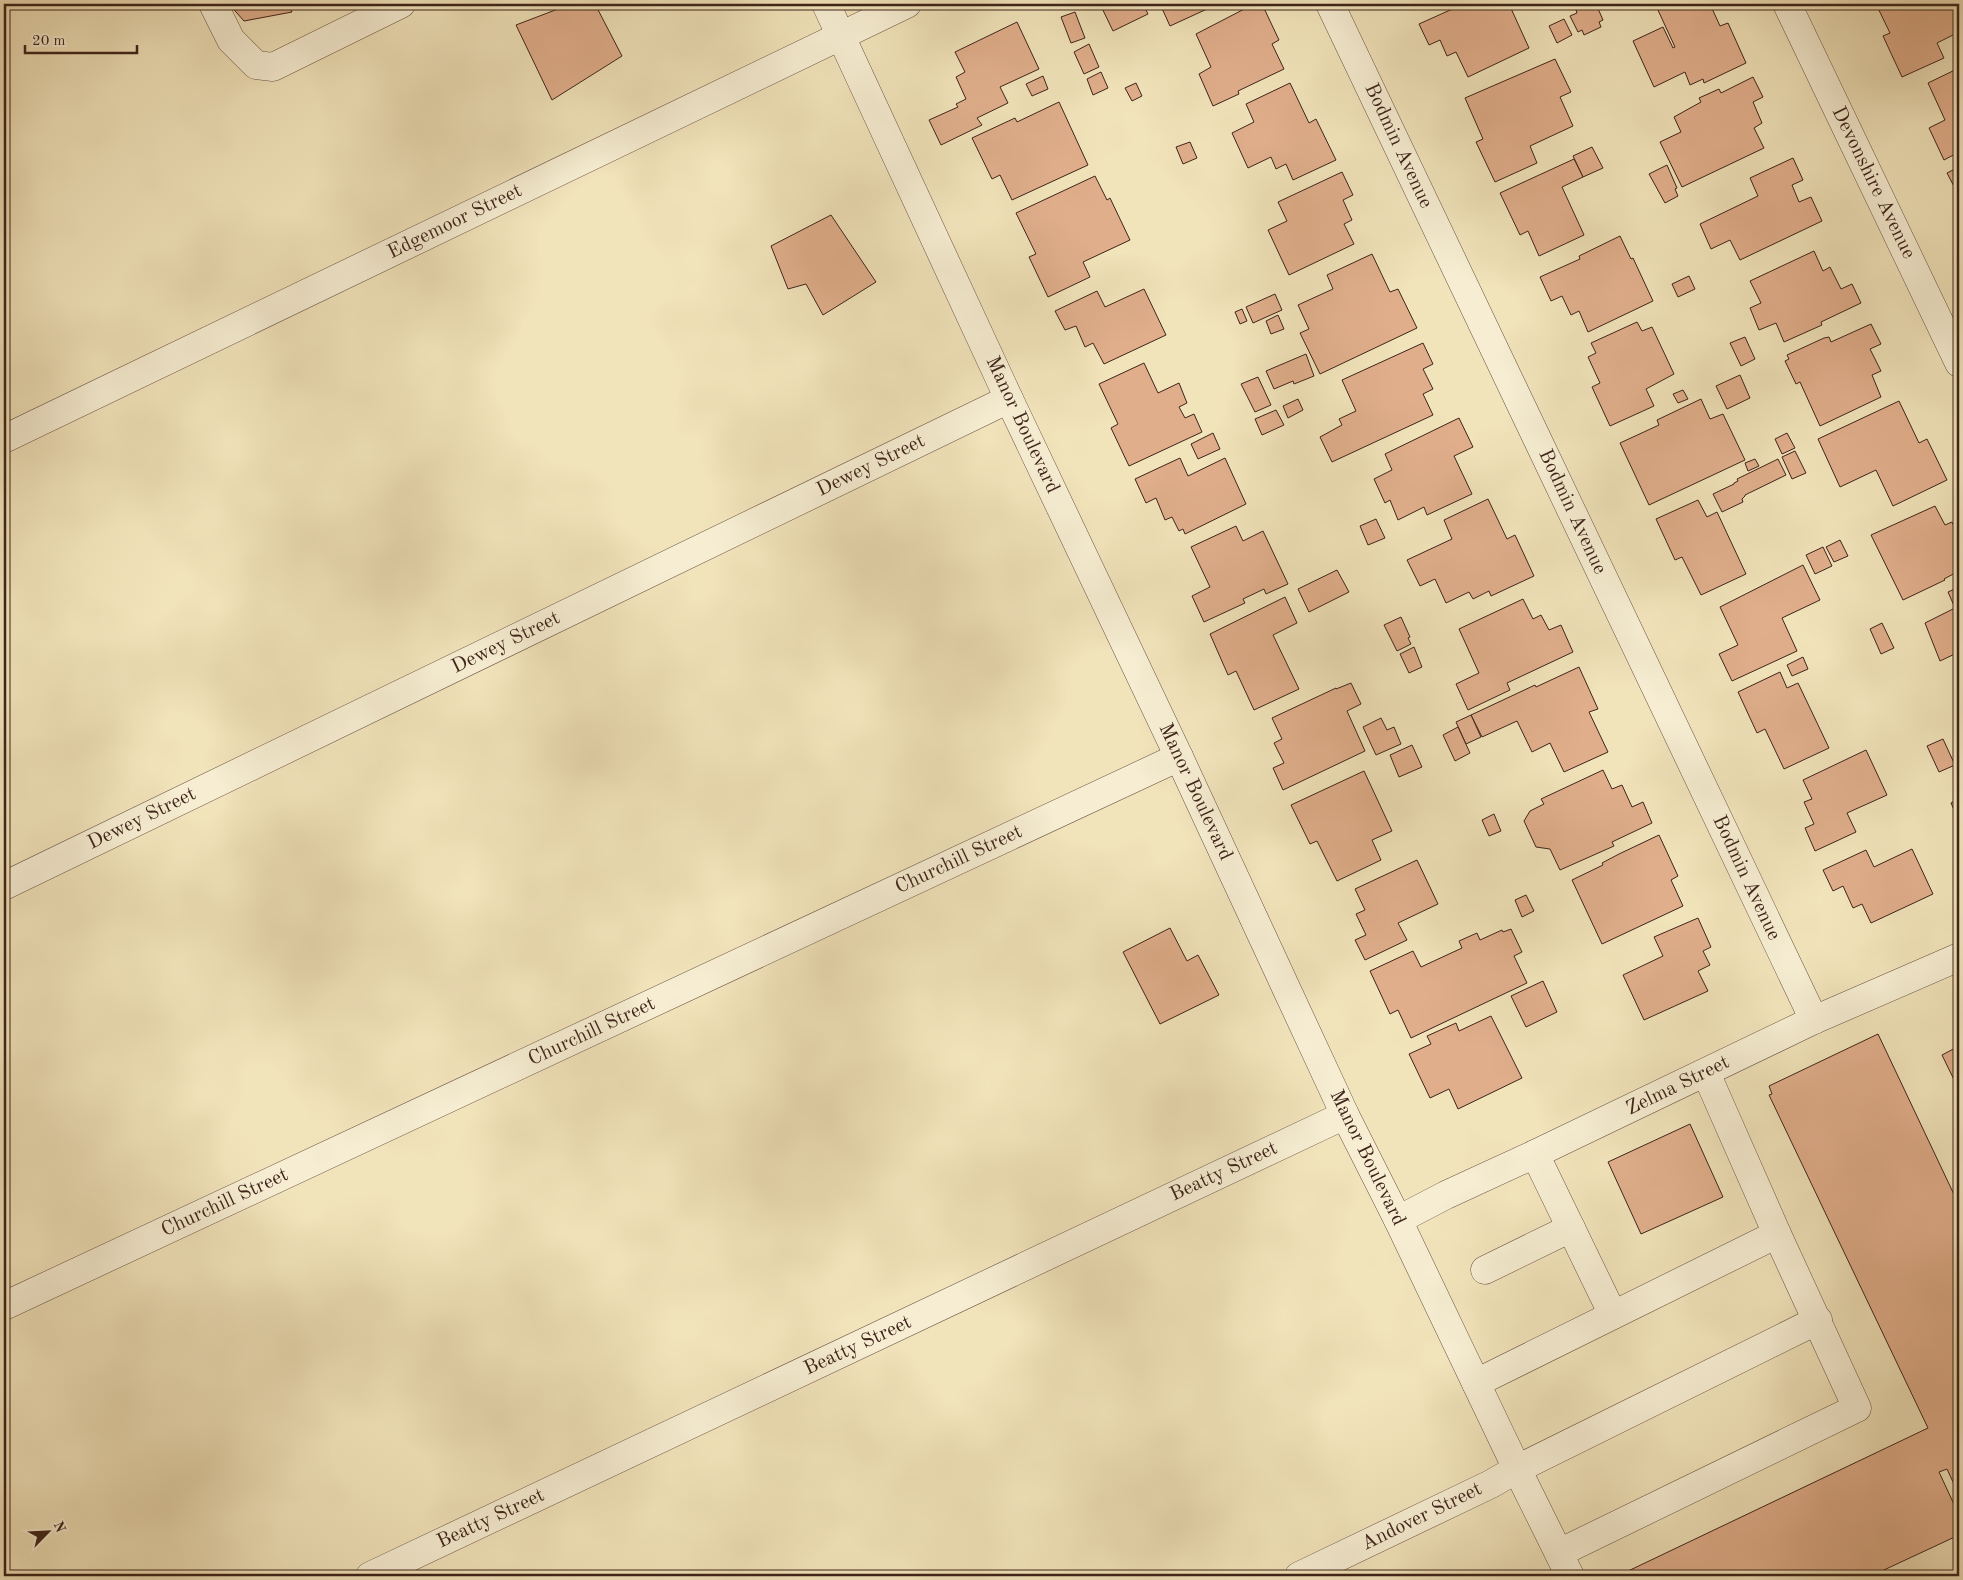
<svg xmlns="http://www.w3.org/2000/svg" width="1963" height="1580" viewBox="0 0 1963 1580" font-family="'Old Standard TT',serif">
<rect width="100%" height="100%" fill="#f1e3ba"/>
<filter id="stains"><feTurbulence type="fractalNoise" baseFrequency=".004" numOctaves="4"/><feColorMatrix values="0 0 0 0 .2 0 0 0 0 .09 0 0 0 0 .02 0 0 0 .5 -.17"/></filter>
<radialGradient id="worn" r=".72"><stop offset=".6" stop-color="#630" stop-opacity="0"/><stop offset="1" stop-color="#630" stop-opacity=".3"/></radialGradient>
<g fill="#e0ae8b" stroke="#3e241b">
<path d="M229,4h59l4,8 -48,9z"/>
<path d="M571,4h24l27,52 -70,44 -36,-75z"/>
<path d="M1100,4h43l5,10 -35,17z"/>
<path d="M1160,4h58l-48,22z"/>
<path d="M1254,4h8l17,36 -7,4 12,25 -46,22 1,3 -26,12 -14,-32 12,-7 -15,-33z"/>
<path d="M1410,4h17l-14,6z"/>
<path d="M1458,4h51l20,44 -61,29 -12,-25 -9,4 -7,-16 -11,5 -10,-21 40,-18z"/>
<path d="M1583,4h7l1,3 5,-3 7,16 -4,2 2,5 -17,8 -2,-5 -4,2 -8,-16 7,-3 -2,-6z"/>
<path d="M1666,4h44l10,22 8,-3 18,40 -42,20 -1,-4 -13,6 -5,-13 -31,15 -21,-46 30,-14 10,21 2,-1 -18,-39z"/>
<path d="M1876,4h83v28l-22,11 7,15 -42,19 -19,-41 7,-3z"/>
<path d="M1075,12l10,26 -14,5 -10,-26z"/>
<path d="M1564,19l8,16 -15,8 -8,-17z"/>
<path d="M1017,22l22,47 -39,18 8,16 -31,15 5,7 -41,20 -12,-25 29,-13 -2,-3 10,-5 -10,-22 9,-5 -10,-20z"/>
<path d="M1089,44l10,23 -15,7 -10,-22z"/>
<path d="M1555,59l16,33 -11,5 13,29 -43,20 7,17 -42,19 -19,-40 7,-3 -18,-41z"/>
<path d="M1959,68v84l-15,8 -15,-32 16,-8 -17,-37z"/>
<path d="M1101,72l7,16 -15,7 -6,-16z"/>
<path d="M1043,76l5,13 -16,7 -6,-12z"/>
<path d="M1753,77l10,20 -10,5 9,21 -8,5 10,20 -82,39 -22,-45 21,-10 -7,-15 27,-15 -2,-4 20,-9 2,4z"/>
<path d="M1136,83l6,13 -10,5 -7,-13z"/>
<path d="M1290,83l19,40 7,-4 20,41 -43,20 -7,-16 -10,5 -5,-12 -23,11 -16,-35 22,-11 -8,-18z"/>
<path d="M1059,102l29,63 -76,35 -12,-25 -8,4 -20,-41 43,-20 2,4z"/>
<path d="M1190,142l7,16 -14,6 -7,-17z"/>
<path d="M1592,147l11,21 -20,9 -10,-21z"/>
<path d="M1793,158l10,22 -11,5 7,17 12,-5 11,24 -82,39 -10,-20 -19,9 -11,-25 58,-28 -8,-18z"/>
<path d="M1574,159l9,18 -21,10 22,48 -45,21 -11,-25 -8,4 -20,-42z"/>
<path d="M1667,165l10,23 -2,1 3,7 -13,7 -16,-29z"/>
<path d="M1959,167v29l-12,-23z"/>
<path d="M1342,172l11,23 -10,5 9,20 -8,4 10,20 -65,31 -21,-45 19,-9 -9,-19z"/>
<path d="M1095,176l12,24 3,-2 20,42 -47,22 7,15 -42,20 -19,-40 7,-3 -20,-41z"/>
<path d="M831,215l45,67 -53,33 -17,-31 -18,5 -17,-43z"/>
<path d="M1620,236l11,23 2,-1 20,43 -65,31 -9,-21 -8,4 -9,-19 -11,5 -11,-24 40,-18 -1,-3z"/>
<path d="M1814,251l9,20 7,-4 11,22 11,-5 9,19 -40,19 1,3 -38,17 -8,-19 -17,7 -9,-22 11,-5 -11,-22z"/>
<path d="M1372,254l18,38 8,-3 19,39 -97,46 -20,-41 9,-4 -11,-24 35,-16 -6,-14z"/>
<path d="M1689,276l6,13 -17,8 -6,-13z"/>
<path d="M1144,289l22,46 -62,29 -11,-21 -8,4 -9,-21 -11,4 -10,-19 42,-20 8,16z"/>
<path d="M1275,294l7,16 -29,13 -7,-16z"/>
<path d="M1242,309l5,12 -7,3 -5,-12z"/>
<path d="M1278,315l6,14 -13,5 -5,-13z"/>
<path d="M1637,322l5,9 10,-4 22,47 -28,15 8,17 -44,20 -18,-39 8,-4 -12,-26 8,-4 -5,-10z"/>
<path d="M1871,324l10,20 -11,5 11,22 -9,4 9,22 -61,29 -20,-44 -4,2 -11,-23 4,-2 -2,-4 37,-17 5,-1 2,5z"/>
<path d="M1745,337l10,22 -14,7 -11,-23z"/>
<path d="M1423,343l10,21 -10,5 10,20 -10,5 10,21 -101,47 -12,-25 22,-12 -3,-6 17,-8 -14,-31z"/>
<path d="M1306,354l8,22 -20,8 -1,-3 -19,8 -8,-18z"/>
<path d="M1144,363l14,30 21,-10 8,20 -8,4 6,11 9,-4 8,18 -73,34 -18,-38 7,-4 -19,-40z"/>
<path d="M1740,375l10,23 -23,11 -11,-23z"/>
<path d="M1258,377l13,28 -16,7 -14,-28z"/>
<path d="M1683,390l5,9 -10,4 -5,-9z"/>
<path d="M1298,399l5,11 -15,8 -5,-12z"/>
<path d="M1701,399l9,20 13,-5 22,46 -96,45 -29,-62 39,-18 -2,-5z"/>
<path d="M1899,401l20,42 8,-4 20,41 -54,26 -17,-36 -36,17 -22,-48z"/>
<path d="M1276,410l8,15 -22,10 -7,-16z"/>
<path d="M1459,418l14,29 -19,9 18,38 -45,21 -3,-8 -26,13 -8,-20 -5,3 -11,-24 18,-9 -7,-16z"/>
<path d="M1213,433l7,16 -22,10 -7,-15z"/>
<path d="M1787,433l8,15 -13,6 -7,-15z"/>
<path d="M1795,451l11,22 -14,6 -10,-22z"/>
<path d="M1180,458l8,18 37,-18 21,46 -61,30 -2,-5 -4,2 -7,-14 -7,3 -9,-22 -10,5 -11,-24z"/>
<path d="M1755,459l4,7 -11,5 -3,-8z"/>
<path d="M1778,459l8,16 -41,20v1l-3,3 1,3 -21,10 -9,-18 21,-10v-1l4,-2 -1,-2z"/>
<path d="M1488,499l19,40 8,-4 19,41 -43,20 -2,-5 -16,8 -4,-7 -23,11 -11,-24 -15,7 -13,-26 45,-21 -8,-19z"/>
<path d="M1698,500l9,17 10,-5 29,62 -45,21 -19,-38 -7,3 -19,-41z"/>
<path d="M1935,506l10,19 7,-3 7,16v33l-15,8 1,1 -42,20 -32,-65z"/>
<path d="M1376,519l9,19 -17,7 -8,-19z"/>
<path d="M1236,526l7,15 20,-10 25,53 -22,10 -2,-5 -21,10 2,4 -41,19 -12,-26 18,-9 -19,-40z"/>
<path d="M1840,540l8,16 -14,6 -8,-15z"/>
<path d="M1823,547l9,19 -17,8 -9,-19z"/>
<path d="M1803,565l17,35 -38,18 15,33 -65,30 -13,-27 19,-9 -18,-38z"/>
<path d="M1337,570l12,22 -40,20 -11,-23z"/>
<path d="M1959,587v65l-19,9 -15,-38 30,-15 -7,-16z"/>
<path d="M1285,597l12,26 -24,12 26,54 -45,21 -18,-39 -8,4 -18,-41z"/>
<path d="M1523,599l10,20 8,-4 8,15 12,-5 12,27 -66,31 3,7 -42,20 -12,-26 23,-11 -20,-44z"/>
<path d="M1401,617l9,20 -2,1 3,6 -14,7 -13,-26z"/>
<path d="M1882,623l12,25 -13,6 -11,-25z"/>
<path d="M1414,647l8,20 -13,6 -9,-19z"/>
<path d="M1803,657l5,12 -16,7 -5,-11z"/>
<path d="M1579,667l19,42 -9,3 19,40 -44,20 -14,-29 -18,9 -15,-31 -35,16 -11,-22 64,-30 1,2z"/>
<path d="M1780,672l7,16 11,-5 31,65 -45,21 -19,-40 -8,4 -19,-41z"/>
<path d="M1351,683l10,21 -14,7 18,40 -82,39 -10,-22 11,-5 -10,-20 8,-4 -10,-21 64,-30v1z"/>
<path d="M1959,705v14l-5,-12z"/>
<path d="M1471,715l10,22 -15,7 -10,-22z"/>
<path d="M1381,718l6,12 7,-3 7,17 -25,11 -13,-28z"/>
<path d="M1458,727l12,26 -15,8 -12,-26z"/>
<path d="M1943,739l12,26 -16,7 -12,-26z"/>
<path d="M1412,745l10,22 -23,10 -9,-22z"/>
<path d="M1866,750l21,45 -40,18 9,19 -41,19 -10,-23 9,-4 -10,-22 8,-3 -9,-19z"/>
<path d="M1603,770l9,19 10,-4 10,22 11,-5 9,21 -40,19 2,4 -54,24 -10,-21 -14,-2 -12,-26 6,-10 14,-7 -3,-5z"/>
<path d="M1364,771l28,60 -20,9 9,20 -44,21 -20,-40 -7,3 -19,-39z"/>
<path d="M1959,799v22l-8,-18z"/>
<path d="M1494,814l7,17 -12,5 -7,-16z"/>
<path d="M1659,835l19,41 -7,4 12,26 -81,38 -30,-64 31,-15 -1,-2 17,-9z"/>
<path d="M1912,849l21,45 -62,29 -9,-19 -9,4 -10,-22 -10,5 -10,-21 43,-20 8,17z"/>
<path d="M1417,860l21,44 -40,19 9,17 -42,20 -10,-20 11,-5 -10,-21 9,-4 -10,-21z"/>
<path d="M1526,895l8,16 -12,6 -7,-17z"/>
<path d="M1698,918l13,29 -8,4 7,14 -12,6 10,20 -64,29 -21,-45 40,-19 -9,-19z"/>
<path d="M1170,928l17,33 11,-6 21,40 -59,29 -37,-72z"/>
<path d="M1511,929l11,23 -8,4 13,27 -116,55 -13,-28 -8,4 -20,-43 43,-20 8,16 41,-19 -3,-7 18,-8 3,7 22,-10 1,2z"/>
<path d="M1543,981l14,31 -31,15 -15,-31z"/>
<path d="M1491,1016l31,62 -64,31 -9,-20 -19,9 -21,-44 22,-10 -4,-8 29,-13 3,8z"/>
<path d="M1878,1034l81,171v290l-12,-26 -8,3 20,43v20l-88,41h-243l-2,-4 302,-144 -159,-333 3,-1 -3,-8z"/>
<path d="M1959,1046v44l-17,-35z"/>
<path d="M1690,1124l33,73 -82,37 -33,-72z"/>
</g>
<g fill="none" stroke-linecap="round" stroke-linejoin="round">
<g stroke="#6b5443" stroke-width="29">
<g id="minor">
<path d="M213,4l18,36 25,25 17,2 128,-63"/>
<path d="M826,4l183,395 170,358 166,358 53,105 119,249 53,107"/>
<path d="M1330,4l484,1016"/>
<path d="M1787,4l172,359"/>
<path d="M4,439l903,-435"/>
<path d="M4,886l1005,-487"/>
<path d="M1535,1154l78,161"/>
<path d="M1398,1220l48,-25 89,-41 279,-134 145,-63"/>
<path d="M1485,1270l86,-42"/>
<path d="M4,1306l1175,-549"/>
<path d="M1476,1383l301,-149"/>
<path d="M1559,1553l298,-145 -80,-174 -71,-161"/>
<path d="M370,1576l975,-461"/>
<path d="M1299,1576l192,-92 26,-15 301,-149"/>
</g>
</g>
<use href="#minor" stroke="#f6edd2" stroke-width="28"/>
</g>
<g text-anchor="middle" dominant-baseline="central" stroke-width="5" stroke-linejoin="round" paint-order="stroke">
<g font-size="20" fill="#3e241b" stroke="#f6edd2">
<text transform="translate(1398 146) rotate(65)">Bodmin Avenue</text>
<text transform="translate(1873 183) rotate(64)">Devonshire Avenue</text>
<text transform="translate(455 222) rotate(-26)">Edgemoor Street</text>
<text transform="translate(1022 425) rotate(65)">Manor Boulevard</text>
<text transform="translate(871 466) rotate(-26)">Dewey Street</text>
<text transform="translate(1572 512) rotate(65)">Bodmin Avenue</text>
<text transform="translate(506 643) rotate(-26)">Dewey Street</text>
<text transform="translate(1195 792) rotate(65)">Manor Boulevard</text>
<text transform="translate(142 819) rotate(-26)">Dewey Street</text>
<text transform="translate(959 860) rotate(-25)">Churchill Street</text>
<text transform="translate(1746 878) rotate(65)">Bodmin Avenue</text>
<text transform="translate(592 1032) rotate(-25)">Churchill Street</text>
<text transform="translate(1678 1086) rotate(-26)">Zelma Street</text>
<text transform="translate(1367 1158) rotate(64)">Manor Boulevard</text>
<text transform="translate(1224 1172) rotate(-25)">Beatty Street</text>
<text transform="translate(225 1203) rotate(-25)">Churchill Street</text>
<text transform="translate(858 1346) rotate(-25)">Beatty Street</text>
<text transform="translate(1422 1517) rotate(-26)">Andover Street</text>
<text transform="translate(491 1519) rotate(-25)">Beatty Street</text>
</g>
</g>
<rect width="1963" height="1580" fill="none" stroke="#f1e3ba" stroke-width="20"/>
<rect x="5" y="5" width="1953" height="1570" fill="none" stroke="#3e241b" stroke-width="2.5"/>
<rect x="10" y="10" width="1943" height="1560" fill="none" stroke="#3e241b"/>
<g transform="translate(48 1532) rotate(66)" stroke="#f6edd2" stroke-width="4" paint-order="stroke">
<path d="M0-4L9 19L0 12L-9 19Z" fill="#3e241b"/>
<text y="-8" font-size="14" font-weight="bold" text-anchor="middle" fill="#3e241b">N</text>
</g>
<path d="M25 45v8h112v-8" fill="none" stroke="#3e241b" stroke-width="2.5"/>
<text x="32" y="45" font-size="15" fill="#3e241b" stroke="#f6edd2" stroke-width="4" paint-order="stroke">20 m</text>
<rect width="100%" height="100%" filter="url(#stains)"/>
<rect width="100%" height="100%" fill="url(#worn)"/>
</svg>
